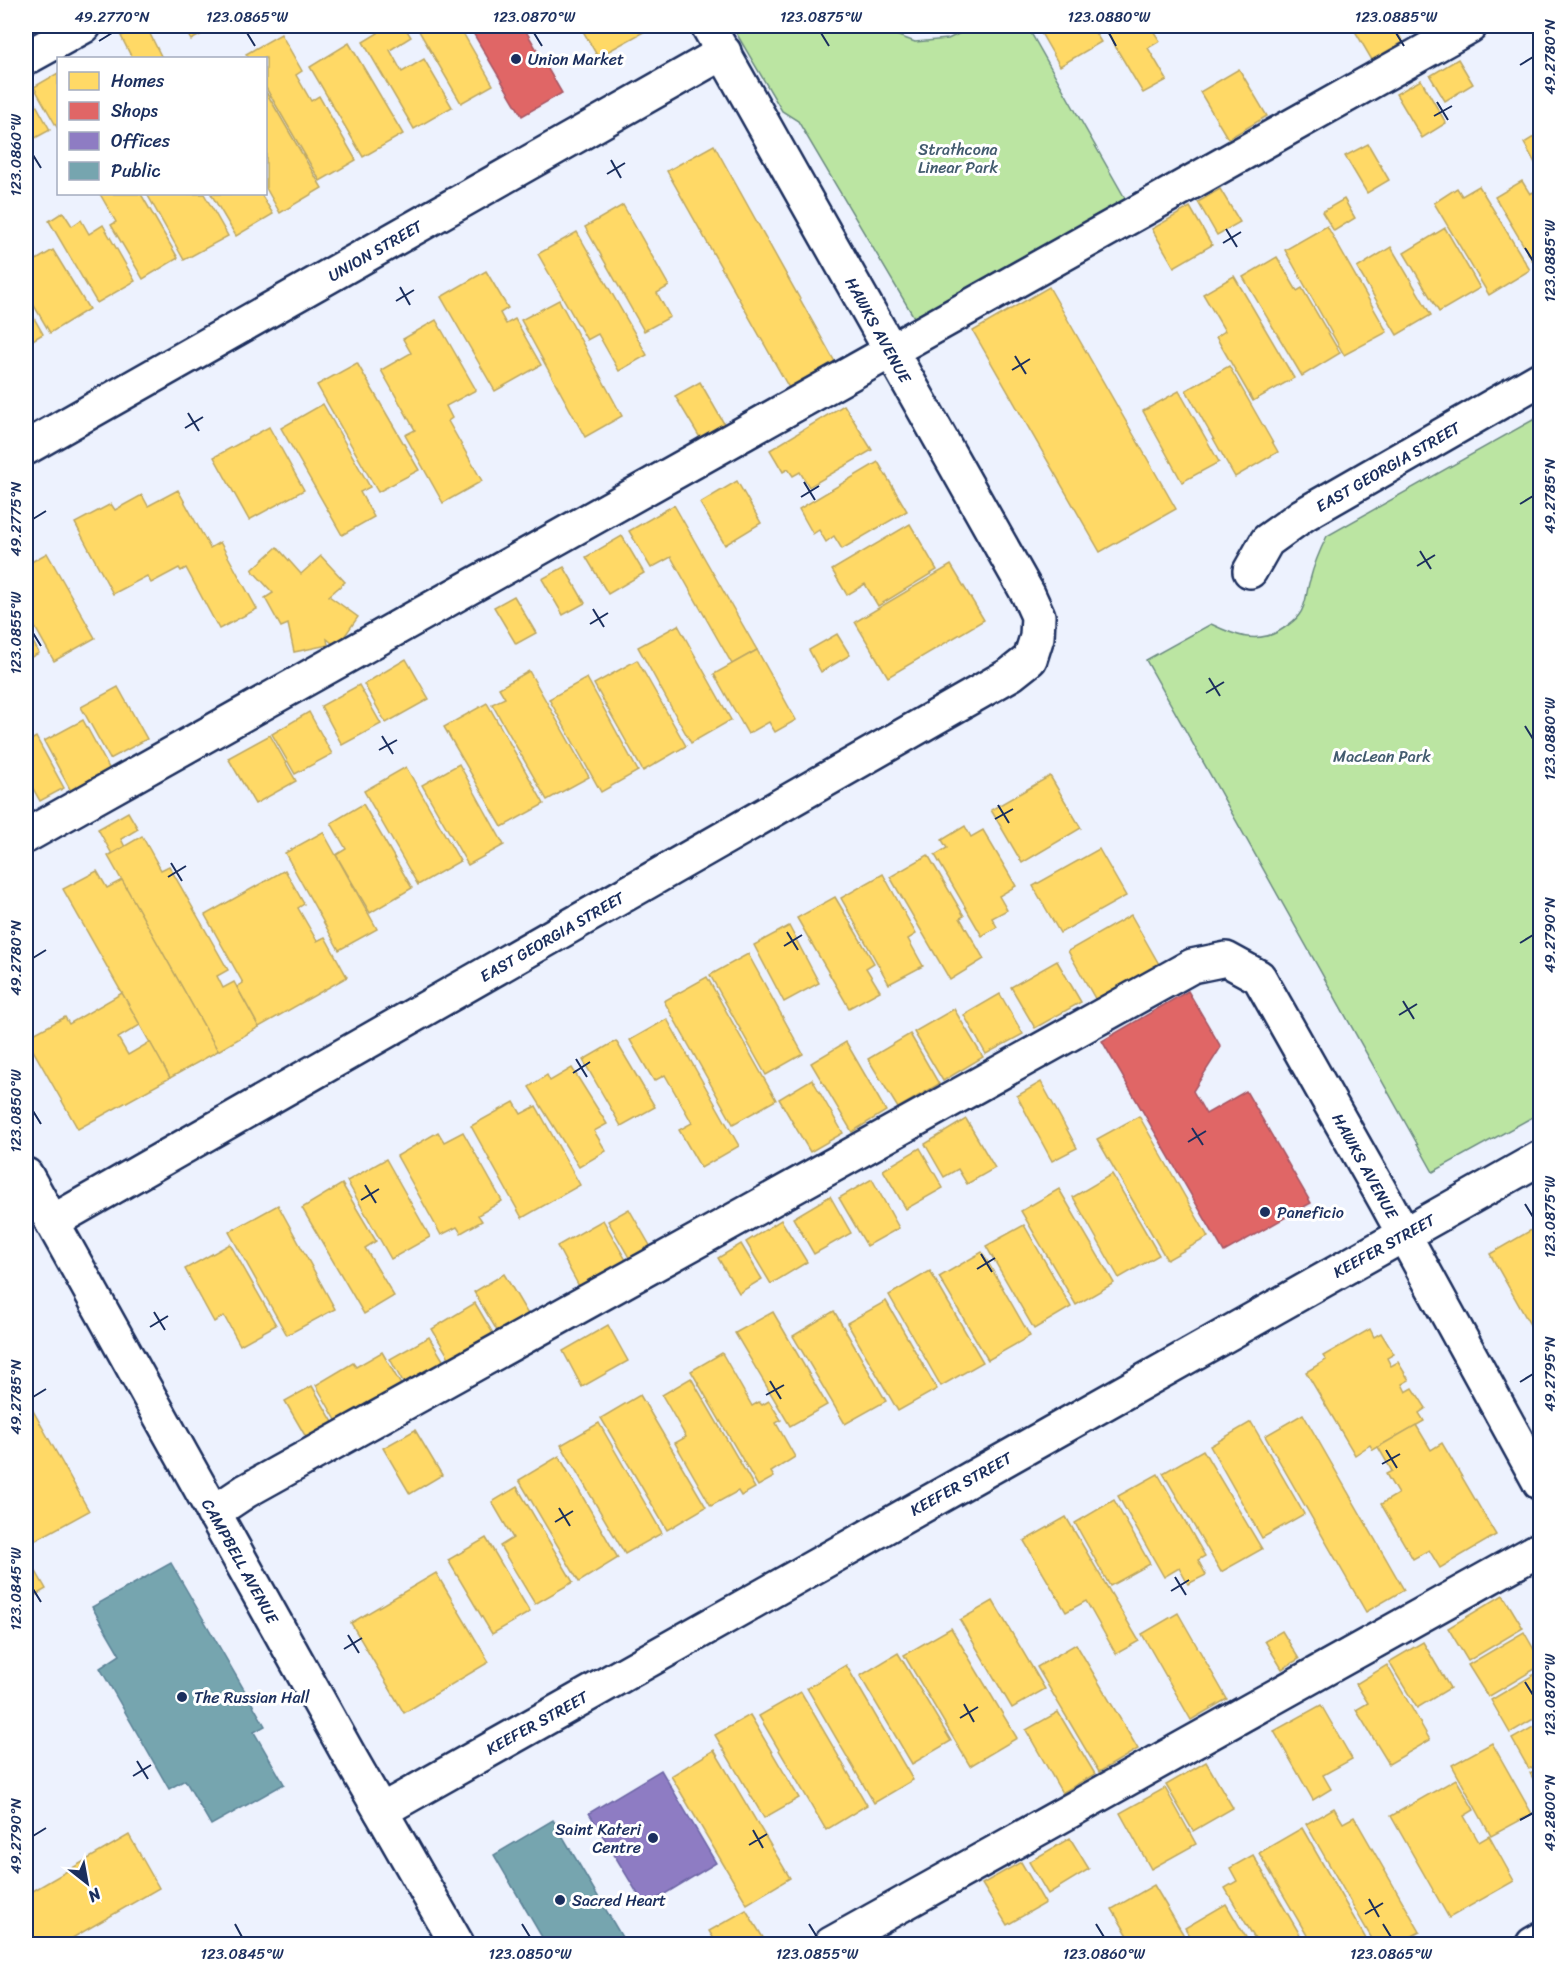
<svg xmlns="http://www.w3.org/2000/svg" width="1566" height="1970" viewBox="0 0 1566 1970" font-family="Sriracha,sans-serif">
<rect width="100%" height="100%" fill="#edf2fe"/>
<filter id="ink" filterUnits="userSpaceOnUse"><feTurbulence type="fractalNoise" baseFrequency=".0167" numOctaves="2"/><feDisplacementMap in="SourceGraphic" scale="12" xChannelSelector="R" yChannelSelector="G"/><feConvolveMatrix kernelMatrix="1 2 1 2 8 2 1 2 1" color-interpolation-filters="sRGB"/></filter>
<g filter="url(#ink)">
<g fill="#bbe5a2" stroke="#6b8a80" stroke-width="1.5">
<path d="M732,26h148l5,5 30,11 33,-3 27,-13h52l99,174 -211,119 -117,-198 -16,-10z"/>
<path d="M1540,416v697l-107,59 -287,-512 65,-36c23,11 45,21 70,6 6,-4 14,-9 18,-15 8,-10 7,-24 11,-35 4,-16 10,-30 17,-44z"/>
</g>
<g fill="#ffd966" stroke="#bba664" stroke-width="1.5">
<path d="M143,26h3l16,32h-30l-11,-22z"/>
<path d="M183,26h34l-26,14z"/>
<path d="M374,26h30l7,11 -21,13 12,22 22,-13 28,48 -38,22 -51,-87 15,-9z"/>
<path d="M416,26h43l34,59 -32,18z"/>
<path d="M580,26h67l2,3 -51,28z"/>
<path d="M1037,26h54l10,16 -41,24z"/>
<path d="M1103,26h47l10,15 -12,7 19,32 -24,13z"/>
<path d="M1352,26h42l9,16 -31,18z"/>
<path d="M281,34l21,37 -6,4 15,26 8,-5 37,64 -36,21 -54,-93v-30h-17l-3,-4z"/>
<path d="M349,43l54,91 -40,23 -53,-90z"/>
<path d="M1458,59l15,25 -28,17 -15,-25z"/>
<path d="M1239,69l28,47 -39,23 -28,-47z"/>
<path d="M58,73v56l-24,-42z"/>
<path d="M1421,80l25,43 -24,15 -26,-44z"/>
<path d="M28,90l22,40 -24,13v-51z"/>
<path d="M266,92l56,96 -42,25 -14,-25z"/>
<path d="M1540,133v39l-16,-29z"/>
<path d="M1368,144l21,36 -22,13 -22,-37z"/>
<path d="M714,145l121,217 -46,26 -122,-217z"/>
<path d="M1522,181l8,13 10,-6v72l-6,3 -39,-66z"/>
<path d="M1479,186l51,84 -41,25 -55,-92 23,-15 5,8z"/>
<path d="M1220,189l20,33 -23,13 -19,-33z"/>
<path d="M100,194h41l37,64 -35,21 -32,-54 5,-3z"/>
<path d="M147,194h57l24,42 -44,24z"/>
<path d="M211,194h50l12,20 -37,22z"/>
<path d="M1344,199l11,19 -21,13 -12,-19z"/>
<path d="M623,205l46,81 -12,7 13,24 -26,14 -59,-104z"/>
<path d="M1190,207l22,38 -38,22 -22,-38z"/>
<path d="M63,212l9,14 9,-6 8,14 14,-9 32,56 -38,22 -48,-82z"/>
<path d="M1327,226l60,106 -43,23 -59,-105z"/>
<path d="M1445,228l35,60 -41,24 -35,-59z"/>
<path d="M577,232l70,123 -28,16 -21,-37 -11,6 -49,-86z"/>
<path d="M1391,247l40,68 -34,20 -40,-67z"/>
<path d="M53,250l36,59 -39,24 -24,-41v-26z"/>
<path d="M1277,257l20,34 5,-3 38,65 -38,23 -59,-99z"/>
<path d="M486,271l22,37 -8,5 6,11 9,-5 26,46 -46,26 -54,-94z"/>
<path d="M1234,276l60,102 -41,23 -37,-64 9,-6 -22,-37z"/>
<path d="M1049,287l127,222 -76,43 -127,-221z"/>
<path d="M559,300l63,116 -37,21 -64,-117z"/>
<path d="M26,304l17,30 -17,10z"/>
<path d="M436,320l40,70 -30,16 6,12 -4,3 34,60 -39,22 -38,-68 10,-5 -34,-60 30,-17 -8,-14z"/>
<path d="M357,363l62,107 -41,22 -61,-107z"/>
<path d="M1229,366l49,86 -43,25 -49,-87z"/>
<path d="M700,382l26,45 -24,14 -27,-45z"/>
<path d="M1179,391l40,71 -37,20 -39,-71z"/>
<path d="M323,404l47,83 -10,5 14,25 -32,18 -61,-107z"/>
<path d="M844,405l28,45 -63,37 -9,-15 -7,4 -5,-7 -5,3 -13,-22z"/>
<path d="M269,427l35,63 -55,30 -35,-63z"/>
<path d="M878,462l29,49 -65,38 -8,-13 -8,6 -7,-12 -6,4 -14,-25z"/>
<path d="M737,481l24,42 -36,22 -25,-42z"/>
<path d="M178,490l32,58 10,-6 37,67 -38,20 -33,-61 -5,3 -2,-3 -28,15 -4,-7 -34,18 -38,-71 36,-19 4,6 27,-15 6,11z"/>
<path d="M674,505l83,145 -25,14 -61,-107 -20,11 -22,-37z"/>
<path d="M910,524l27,46 -59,36 -13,-22 -18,11 -15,-25z"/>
<path d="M622,536l22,37 -36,21 -22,-37z"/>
<path d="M277,547l24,27 20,-18 24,26 -16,14 29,21 -21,30 -10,-8 1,6 -34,7 -6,-28 -7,3 -16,-29 8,-5 -21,-23z"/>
<path d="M47,553l48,85 -41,23 -28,-50v-46z"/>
<path d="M951,565l33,55 -96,57 -33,-55z"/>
<path d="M564,567l21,36 -22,12 -21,-36z"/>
<path d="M514,596l22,37 -20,11 -22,-37z"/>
<path d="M678,625l53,95 -40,23 -53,-96z"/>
<path d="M26,629l13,24 -13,7z"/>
<path d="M837,634l13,21 -29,17 -12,-22z"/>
<path d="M757,650l39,70 -21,12 -6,-10 -21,12 -34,-60z"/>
<path d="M406,659l23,40 -43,24 -22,-39z"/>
<path d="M637,660l49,86 -43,25 -49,-87z"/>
<path d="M529,671l60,106 -42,23 -55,-96 13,-6 -6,-10z"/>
<path d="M587,678l51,93 -37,21 -52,-93z"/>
<path d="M359,685l22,39 -39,21 -21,-39z"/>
<path d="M118,687l29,52 -37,20 -29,-52z"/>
<path d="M487,703l57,101 -42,23 -58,-100z"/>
<path d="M309,712l23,42 -37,20 -23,-40z"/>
<path d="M83,720l27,50 -39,21 -27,-50z"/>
<path d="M270,735l26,46 -41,23 -27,-46z"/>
<path d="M36,737l28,51 -24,13 -14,-25v-33z"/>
<path d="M459,764l45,81 -36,20 -46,-80z"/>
<path d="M406,767l54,94 -42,24 -54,-94z"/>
<path d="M1050,776l31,52 -59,35 -31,-53z"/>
<path d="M363,804l49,84 -42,25 -34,-58 10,-6 -15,-26z"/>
<path d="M128,812l10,17 -17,10 4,8 -13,7 -14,-25z"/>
<path d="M965,826l6,11 12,-7 33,56 -17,10 8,14 -15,8 5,9 -15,9 -47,-81 12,-7 -5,-8z"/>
<path d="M323,832l54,97 -38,21 -54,-97z"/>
<path d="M142,836l19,34 8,-4 59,104 -11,6 6,12 11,-6 25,45 -41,24 -110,-195z"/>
<path d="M1099,849l27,47 -66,37 -27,-47z"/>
<path d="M928,855l36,61 -4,2 24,41 -34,21 -60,-103z"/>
<path d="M285,870l19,34 -6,4 19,33 8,-4 22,40 -88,50 -22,-40 6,-4 -38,-68z"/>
<path d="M97,871l10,17 15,-8 96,171 -48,27 -107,-189z"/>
<path d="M883,874l33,60 -8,5 15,27 -34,18 -48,-86z"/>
<path d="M835,897l39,66 -8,5 14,23 -31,17 -52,-90z"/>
<path d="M1131,915l29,51 -63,36 -29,-51z"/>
<path d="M789,926l30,57 -35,19 -30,-57z"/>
<path d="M748,954l55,100 -37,21 -56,-100z"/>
<path d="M1057,961l24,41 -46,26 -24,-41z"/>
<path d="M707,977l69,123 -43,24 -69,-123z"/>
<path d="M122,993l18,32 -22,13 10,17 22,-13 20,36 -92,51 -52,-91 39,-21 4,7z"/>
<path d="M1000,994l23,40 -37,20 -22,-39z"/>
<path d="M954,1009l29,48 -40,24 -29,-49z"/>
<path d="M667,1019l72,127 -38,22 -22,-38 13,-7 -27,-48 -11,6 -24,-41z"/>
<path d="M910,1034l29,50 -41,24 -30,-49z"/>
<path d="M616,1041l39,66 -34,19 -38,-66z"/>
<path d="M846,1042l40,69 -34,21 -41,-69z"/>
<path d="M572,1068l35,56 -13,7 12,20 -27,16 -50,-80 18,-12 3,6z"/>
<path d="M812,1079l31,54 -33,19 -31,-53z"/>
<path d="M1041,1082l36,66 -25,13 -35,-65z"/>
<path d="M514,1102l7,12 15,-8 44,79 -58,33 -51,-92z"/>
<path d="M1139,1116l69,121 -41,23 -70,-121z"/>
<path d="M966,1119l29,49 -28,16 -9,-15 -14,8 -19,-33z"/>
<path d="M438,1132l6,10 19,-10 39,69 -24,14 4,6 -21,12 -4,-6 -16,8 -44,-79z"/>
<path d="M920,1148l23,40 -37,21 -23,-39z"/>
<path d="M386,1159l44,78 -39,22 -44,-78z"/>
<path d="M1112,1174l47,81 -40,23 -46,-81z"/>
<path d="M872,1179l27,49 -32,18 -28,-48z"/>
<path d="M342,1184l34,57 -11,7 29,48 -30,18 -62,-106z"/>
<path d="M1059,1189l55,94 -38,22 -55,-94z"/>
<path d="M830,1196l21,37 -37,21 -21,-36z"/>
<path d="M278,1205l57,104 -48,26 -58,-103z"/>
<path d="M629,1209l23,40 -21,12 -23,-40z"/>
<path d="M603,1220l24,42 -47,26 -23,-42z"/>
<path d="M781,1220l26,42 -36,22 -25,-42z"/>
<path d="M1024,1225l47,82 -37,22 -48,-83z"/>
<path d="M1540,1225v101l-7,4 -43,-76z"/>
<path d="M230,1244l46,81 -36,20 -16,-29 -10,6 -29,-53z"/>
<path d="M741,1244l21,35 -23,14 -21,-35z"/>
<path d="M982,1252l48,84 -42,24 -49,-83z"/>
<path d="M930,1271l53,91 -42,24 -52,-91z"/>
<path d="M504,1274l25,42 -30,18 -25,-42z"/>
<path d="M886,1301l51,88 -39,22 -51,-88z"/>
<path d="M475,1303l19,32 -43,26 -19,-32z"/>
<path d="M834,1311l52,90 -41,23 -52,-88z"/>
<path d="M773,1312l54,93 -37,21 -55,-93z"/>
<path d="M608,1325l20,36 -46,26 -19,-36z"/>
<path d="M1370,1329l4,8 7,-4 13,21 -7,4 4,8 7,-4 11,18 -7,4 4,8 7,-4 13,20 -7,5 5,8 -51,29 -3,-5 -15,10 -49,-83 20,-12 -3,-4z"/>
<path d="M429,1337l17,28 -40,23 -16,-29z"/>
<path d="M382,1352l22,38 -64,37 -24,-42 37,-22 3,4z"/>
<path d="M722,1353l30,53 7,-4 3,3 7,-4 12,19 -5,3 19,34 -24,15 3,5 -16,9 -67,-115z"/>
<path d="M691,1378l64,110 -14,8 -3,-5 -27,15 -36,-63 11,-6 -24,-42z"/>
<path d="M312,1386l22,38 -27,15 -22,-38z"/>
<path d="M640,1395l66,112 -39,23 -66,-112z"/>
<path d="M26,1398l63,113 -53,29 -10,-20z"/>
<path d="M1303,1414l101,176 -38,22 -101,-176z"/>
<path d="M1251,1422l53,92 -42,24 -52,-92z"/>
<path d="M599,1423l63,110 -37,21 -64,-109z"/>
<path d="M1416,1425l15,25 11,-7 54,92 -56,33 -11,-18 -16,9 -32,-55 17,-10 -12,-20 6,-3 -14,-24z"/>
<path d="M415,1430l27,45 -32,19 -27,-46z"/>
<path d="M1203,1450l59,99 -41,23 -58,-99z"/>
<path d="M559,1456l59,102 -39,24 -60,-102z"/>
<path d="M1158,1474l47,82 -7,4 8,15 -18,9 -9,-16 -15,9 -46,-81z"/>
<path d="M517,1487l56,95 -38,22 -35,-58 13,-8 -21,-36z"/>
<path d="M1114,1500l36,64 -40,22 -35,-63z"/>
<path d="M1066,1517l73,124 -23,13 -30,-53 -20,11 -42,-71z"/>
<path d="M486,1538l44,74 -38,22 -44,-74z"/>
<path d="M26,1554l20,35 -20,12z"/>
<path d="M436,1573l53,89 -85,51 -53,-90z"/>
<path d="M1503,1595l20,33 -55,33 -20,-33z"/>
<path d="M993,1601l52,88 -33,19 -52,-88z"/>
<path d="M1178,1613l49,86 -36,21 -49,-86z"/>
<path d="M951,1628l66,110 -47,28 -66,-111z"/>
<path d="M1282,1631l17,28 -17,10 -17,-28z"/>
<path d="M1524,1632l16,28v6l-52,31 -20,-32z"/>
<path d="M1423,1642l27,46 -33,20 -28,-46z"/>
<path d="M1076,1644l62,105 -39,23 -62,-105z"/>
<path d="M898,1653l53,88 -39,23 -52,-88z"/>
<path d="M846,1665l67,115 -39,23 -67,-115z"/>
<path d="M1387,1665l43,75 -41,24 -33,-54 12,-7 -12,-19z"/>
<path d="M1540,1671v44l-30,18 -19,-33z"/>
<path d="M801,1692l66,113 -41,25 -67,-114z"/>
<path d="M1321,1705l31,54 -29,16 8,14 -18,11 -39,-69z"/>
<path d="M1058,1712l37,62 -33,19 -36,-63z"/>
<path d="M750,1715l49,83 -35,20 -49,-83z"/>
<path d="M1540,1723v40l-11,6 -17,-30z"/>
<path d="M1492,1743l40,71 -41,22 -39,-71z"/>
<path d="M714,1750l76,128 -43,26 -76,-128z"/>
<path d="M1206,1762l27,46 -40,23 -27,-46z"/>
<path d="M1540,1767v24l-10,-18z"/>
<path d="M1456,1779l18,31 -10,6 15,26 10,-6 25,45 -65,37 -58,-102z"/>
<path d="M1165,1788l31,56 -45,25 -31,-56z"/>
<path d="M1334,1808l9,15 11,-6 66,115 -23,12h-22l-69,-120z"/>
<path d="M1302,1828l67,116h-57l-53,-91z"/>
<path d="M129,1835l30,53 -97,56h-36v-49z"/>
<path d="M1070,1838l19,31 -41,25 -19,-32z"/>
<path d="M1253,1855l49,83 -10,6h-34l-33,-56 12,-7 -7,-13z"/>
<path d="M1021,1862l24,41 -38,22 -25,-41z"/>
<path d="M1154,1885l35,59h-56l-21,-35z"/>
<path d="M1226,1904l24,40h-55l-10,-16z"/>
<path d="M746,1910l21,34h-50l-8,-13z"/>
</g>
<g fill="#e06666" stroke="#a55664" stroke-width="1.5">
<path d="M469,26h54l39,67 -40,23z"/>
<path d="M1188,991l33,56 -28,44 13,23 40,-23 65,112 -87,49 -122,-211z"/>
</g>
<path fill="#8e7cc3" stroke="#6c65a5" stroke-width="1.5" d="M661,1770l55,93 -71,43 -56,-93z"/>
<g fill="#76a5af" stroke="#5b8297" stroke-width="1.5">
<path d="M171,1563l94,163 -11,6 30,52 -73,41 -26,-45 -16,9 -69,-121 20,-13 -28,-48z"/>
<path d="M553,1820l73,124h-80l-52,-89z"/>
</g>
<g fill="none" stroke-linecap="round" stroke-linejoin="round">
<g stroke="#1b2f5e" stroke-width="38">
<g id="minor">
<path d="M26,58l58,-32"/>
<path d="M26,448l698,-396"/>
<path d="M1250,571l17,-30 36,-26 237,-136"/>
<path d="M26,836l1444,-810"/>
<path d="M26,1175l325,584 106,185"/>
<path d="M52,1222l959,-548 19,-15 7,-22 1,-21 -10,-22 -320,-568"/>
<path d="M213,1513l33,-22 946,-525 34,-7 33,18 126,223 155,283"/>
<path d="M381,1811l1159,-653"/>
<path d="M831,1944l709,-395"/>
<path d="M1533,1944l7,-4"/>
</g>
</g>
<use href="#minor" stroke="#fff" stroke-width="33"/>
</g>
</g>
<path fill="none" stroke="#1b2f5e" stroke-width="2" d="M247,33l8,13M534,33l8,13M821,33l8,13M1109,33l7,13M1396,33l8,13M99,41l13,-8M1520,65l13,-8M1437,102l11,18M1434,116l18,-10M33,155l8,13M611,160l10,18M607,174l18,-11M1226,229l11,18M1223,243l18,-11M1525,248l8,13M400,287l10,18M396,301l18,-11M1015,356l11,18M1012,370l18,-11M188,413l11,18M185,428l18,-11M804,482l11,18M801,497l18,-11M1520,504l13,-8M33,519l13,-8M1420,551l11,18M1417,566l18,-11M593,609l11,18M590,624l18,-11M33,633l8,13M1209,678l11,18M1206,693l18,-11M1525,726l8,13M382,736l11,18M379,750l18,-10M998,805l11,18M995,819l18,-10M171,863l11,18M168,877l18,-11M787,932l11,18M1520,943l13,-8M784,946l18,-11M33,958l13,-8M1403,1001l11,18M1399,1015l18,-11M576,1059l11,18M573,1073l17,-11M33,1111l8,13M1192,1128l11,17M1188,1142l18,-11M365,1185l11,18M361,1200l18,-11M1525,1204l8,13M981,1254l11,18M977,1269l18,-11M154,1312l11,18M150,1327l18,-11M770,1381l11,18M1520,1382l13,-8M766,1395l18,-10M33,1397l13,-8M1386,1450l11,18M1382,1464l18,-10M559,1508l11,18M555,1522l18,-11M1175,1577l11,18M33,1589l8,13M1171,1591l18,-11M348,1635l11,18M344,1649l18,-11M1525,1682l8,13M964,1704l10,18M960,1718l18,-11M137,1761l11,18M133,1776l18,-11M1520,1820l13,-7M753,1830l10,18M33,1836l13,-8M749,1845l18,-11M1369,1899l10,18M1365,1914l18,-11M235,1924l7,13M522,1924l8,13M809,1924l8,13M1096,1924l8,13M1383,1924l8,13"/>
<g fill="#1b2f5e" stroke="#fff" stroke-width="2">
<circle cx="516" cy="59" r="6"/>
<circle cx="1265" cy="1212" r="6"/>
<circle cx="182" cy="1697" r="6"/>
<circle cx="653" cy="1838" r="6"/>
<circle cx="560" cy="1900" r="6"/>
</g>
<g text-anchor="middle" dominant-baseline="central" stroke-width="6" stroke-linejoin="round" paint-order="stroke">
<g font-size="16" fill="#1b2f5e" stroke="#fff" text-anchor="start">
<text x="528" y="59">Union Market</text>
<text x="1277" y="1212">Paneficio</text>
<text x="194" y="1697">The Russian Hall</text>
<text x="641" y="1829" text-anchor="end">Saint Kateri<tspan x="641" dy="18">Centre</tspan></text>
<text x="572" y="1900">Sacred Heart</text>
</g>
<g font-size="16" fill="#435c6f" stroke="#fff">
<text x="958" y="149">Strathcona<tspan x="958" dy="18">Linear Park</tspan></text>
<text x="1382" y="756">MacLean Park</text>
</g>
<g font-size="16" fill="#1b2f5e" stroke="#fff">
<text transform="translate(375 251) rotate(-30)">UNION STREET</text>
<text transform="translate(878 330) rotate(61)">HAWKS AVENUE</text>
<text transform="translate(1388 467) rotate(-30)">EAST GEORGIA STREET</text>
<text transform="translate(552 937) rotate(-30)">EAST GEORGIA STREET</text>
<text transform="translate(1365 1166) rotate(61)">HAWKS AVENUE</text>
<text transform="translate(1384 1246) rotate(-29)">KEEFER STREET</text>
<text transform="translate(961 1484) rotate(-29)">KEEFER STREET</text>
<text transform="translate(240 1561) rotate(61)">CAMPBELL AVENUE</text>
<text transform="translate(537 1723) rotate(-29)">KEEFER STREET</text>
</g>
</g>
<rect width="1566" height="1970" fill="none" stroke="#fff" stroke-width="66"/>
<rect x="57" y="57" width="210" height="138" fill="#ffffff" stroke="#a4acbf" stroke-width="1.5"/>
<rect x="69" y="72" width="30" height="18" fill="#ffd966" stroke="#a4acbf" stroke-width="1.5"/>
<text x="111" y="87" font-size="18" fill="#1b2f5e">Homes</text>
<rect x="69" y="102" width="30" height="18" fill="#e06666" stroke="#a4acbf" stroke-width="1.5"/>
<text x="111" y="117" font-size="18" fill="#1b2f5e">Shops</text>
<rect x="69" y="132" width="30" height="18" fill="#8e7cc3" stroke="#a4acbf" stroke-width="1.5"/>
<text x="111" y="147" font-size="18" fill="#1b2f5e">Offices</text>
<rect x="69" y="162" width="30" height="18" fill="#76a5af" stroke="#a4acbf" stroke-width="1.5"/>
<text x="111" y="177" font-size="18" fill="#1b2f5e">Public</text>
<g transform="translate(87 1883) rotate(149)" stroke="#ffffff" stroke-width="4.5" paint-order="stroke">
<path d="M0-4.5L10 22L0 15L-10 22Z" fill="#1b2f5e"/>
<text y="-9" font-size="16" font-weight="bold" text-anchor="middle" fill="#1b2f5e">N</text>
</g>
<rect x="33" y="33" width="1500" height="1904" fill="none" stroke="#1b2f5e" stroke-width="2"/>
<g font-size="15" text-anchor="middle" fill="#1b2f5e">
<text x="112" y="22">49.2770°N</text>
<text x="247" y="22">123.0865°W</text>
<text x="534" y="22">123.0870°W</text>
<text x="821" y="22">123.0875°W</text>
<text x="1109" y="22">123.0880°W</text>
<text x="1396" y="22">123.0885°W</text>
<text transform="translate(1550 57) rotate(-90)" y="5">49.2780°N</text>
<text transform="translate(16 155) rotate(-90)" y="5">123.0860°W</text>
<text transform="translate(1550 261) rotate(-90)" y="5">123.0885°W</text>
<text transform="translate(1550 496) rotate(-90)" y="5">49.2785°N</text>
<text transform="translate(16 519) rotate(-90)" y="5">49.2775°N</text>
<text transform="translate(16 633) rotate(-90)" y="5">123.0855°W</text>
<text transform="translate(1550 739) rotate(-90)" y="5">123.0880°W</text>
<text transform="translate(1550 935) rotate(-90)" y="5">49.2790°N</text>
<text transform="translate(16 958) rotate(-90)" y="5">49.2780°N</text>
<text transform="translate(16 1111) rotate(-90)" y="5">123.0850°W</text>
<text transform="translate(1550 1217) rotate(-90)" y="5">123.0875°W</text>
<text transform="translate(1550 1374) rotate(-90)" y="5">49.2795°N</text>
<text transform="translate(16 1397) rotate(-90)" y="5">49.2785°N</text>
<text transform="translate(16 1589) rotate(-90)" y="5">123.0845°W</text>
<text transform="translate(1550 1695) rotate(-90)" y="5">123.0870°W</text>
<text transform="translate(1550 1813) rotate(-90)" y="5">49.2800°N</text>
<text transform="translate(16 1836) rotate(-90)" y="5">49.2790°N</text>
<text x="242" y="1959">123.0845°W</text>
<text x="530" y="1959">123.0850°W</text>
<text x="817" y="1959">123.0855°W</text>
<text x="1104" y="1959">123.0860°W</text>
<text x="1391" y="1959">123.0865°W</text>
</g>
</svg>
